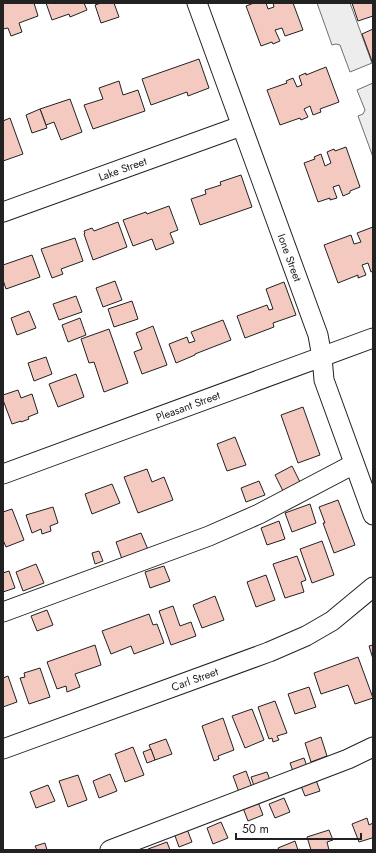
<svg xmlns="http://www.w3.org/2000/svg" width="376" height="853" viewBox="0 0 376 853" font-family="Jost,sans-serif">
<rect width="100%" height="100%" fill="#fff"/>
<g fill="#ededed" stroke="#6f6f6f">
<path d="M317,3h33l22,60 -22,9 -10,-27 -4,-1 -4,1z"/>
<path d="M373,83v74l-15,-41 5,-2 2,-4 -8,-20z"/>
</g>
<g fill="#f3c9c0" stroke="#222">
<path d="M3,3h31l4,13 -19,7 3,9 -11,4 -3,-8 -5,1z"/>
<path d="M46,3h38l3,7 -17,7 -1,-3 -17,6z"/>
<path d="M101,3h13l5,14 -18,6 -6,-18z"/>
<path d="M254,3h12l2,6 6,-2 -1,-4h20l10,27 -18,6 -3,-8 -7,2 5,11 -7,3 -1,-2 -11,4 -15,-40z"/>
<path d="M352,3h21v13l-15,5z"/>
<path d="M373,29v35l-11,-30z"/>
<path d="M199,59l10,29 -21,8 -1,-4 -36,13 -9,-26z"/>
<path d="M326,67l13,35 -19,7 1,3 -8,3 -3,-9 -6,3 4,8 -7,3 -1,-2 -20,7 -13,-35 20,-7 -1,-2 7,-3 4,9 5,-2 -3,-9 7,-3v2z"/>
<path d="M119,81l4,14 15,-5 7,21 -52,18 -9,-24 19,-6 -4,-11z"/>
<path d="M70,99l12,33 -21,8 -7,-18 -8,3 -6,-16z"/>
<path d="M40,109l7,19 -15,5 -6,-18z"/>
<path d="M10,118l13,36 -20,7v-40z"/>
<path d="M346,147l14,40 -10,4v2l-7,3 -4,-11 -6,2 4,11 -7,2v-2l-12,4 -14,-39 11,-4 -1,-2 7,-3 4,12 6,-3 -4,-11 7,-3 1,2z"/>
<path d="M241,175l11,32 -52,18 -9,-26 15,-5 -1,-4 16,-5 -1,-3z"/>
<path d="M169,206l9,24 -8,3 4,10 -18,7 -4,-11 -19,7 -10,-26 23,-8 1,2z"/>
<path d="M118,222l9,25 -34,13 -9,-26 1,-1 -1,-2 8,-3 2,3z"/>
<path d="M373,227v44l-2,1 -3,-9 -6,2 4,10 -8,3v-3l-20,8 -14,-38 27,-10 3,9 7,-2 -4,-9z"/>
<path d="M75,238l8,23 -22,8 2,5 -11,4 -11,-29z"/>
<path d="M32,255l8,22 -34,12 -3,-9v-15z"/>
<path d="M115,281l7,19 -19,7 -7,-19z"/>
<path d="M284,282l12,33 -23,8 1,4 -29,11 -8,-22 30,-11 2,5 4,-1 -7,-20z"/>
<path d="M76,296l6,16 -23,8 -6,-16z"/>
<path d="M132,301l6,18 -24,8 -6,-18z"/>
<path d="M29,311l7,17 -19,7 -6,-17z"/>
<path d="M80,318l6,17 -18,7 -6,-17z"/>
<path d="M223,320l8,20 -36,14v1l-19,8 -7,-19 18,-7 2,6 6,-2 -4,-9z"/>
<path d="M153,326l14,39 -25,9 -8,-22 8,-3 -6,-16z"/>
<path d="M109,329l19,54 -24,9 -10,-30 -5,1 -8,-24z"/>
<path d="M46,357l6,17 -18,7 -6,-18z"/>
<path d="M76,374l8,23 -26,10 -9,-23z"/>
<path d="M18,390l3,8 11,-4 6,19 -10,4 1,2 -8,3v-1l-9,3 -9,-24v-5z"/>
<path d="M303,407l17,48 -22,8 -17,-48z"/>
<path d="M235,437l11,28 -19,6 -10,-27z"/>
<path d="M292,466l8,16 -17,9 -8,-16z"/>
<path d="M147,469l5,13 12,-5 9,23 -35,13 -14,-36z"/>
<path d="M259,481l6,14 -19,7 -5,-14z"/>
<path d="M112,484l8,19 -28,11 -7,-20z"/>
<path d="M338,500l17,45 -21,8 -11,-30h2l-6,-16z"/>
<path d="M310,504l6,19 -24,9 -7,-19z"/>
<path d="M53,507l5,16 -8,3 1,5 -9,3 -1,-5 -9,4 -6,-18z"/>
<path d="M12,509l12,31 -18,7 -3,-7v-28z"/>
<path d="M279,521l6,18 -18,6 -6,-17z"/>
<path d="M141,533l8,19 -26,10 -7,-20z"/>
<path d="M322,541l12,34 -22,8 -12,-34z"/>
<path d="M99,551l4,10 -8,3 -3,-11z"/>
<path d="M297,556l9,24 -5,2 3,10 -19,6 -12,-34z"/>
<path d="M36,564l8,19 -21,8 -7,-19z"/>
<path d="M164,566l6,15 -20,7 -5,-16z"/>
<path d="M9,571l6,17 -12,4v-19z"/>
<path d="M266,575l9,25 -19,7 -9,-25z"/>
<path d="M215,596l9,24 -22,8 -9,-23z"/>
<path d="M173,606l7,20 11,-4 5,14 -25,9 -12,-34z"/>
<path d="M47,610l6,15 -16,6 -6,-15z"/>
<path d="M149,614l4,11 4,-1 7,19 -30,11 -3,-8 -20,8 -9,-23z"/>
<path d="M95,645l6,20 -26,9 5,13 -13,5 -1,-6 -9,3 -10,-27z"/>
<path d="M373,645v14l-4,-13z"/>
<path d="M358,657l15,41 -18,6 -7,-19 -27,9 -7,-21z"/>
<path d="M40,668l10,29 -21,7 -9,-26 5,-1 -1,-4z"/>
<path d="M8,676l9,26 -14,5v-29z"/>
<path d="M309,687l7,20 -21,7 -7,-20z"/>
<path d="M275,701l12,32 -10,3 2,4 -6,2 -1,-4 -3,1 -11,-32z"/>
<path d="M252,709l12,31 -19,8 -13,-32z"/>
<path d="M223,718l11,32 -16,6 1,3 -5,2 -12,-35z"/>
<path d="M321,737l6,19 -16,6 -6,-19z"/>
<path d="M166,739l6,15 -17,6 -6,-15z"/>
<path d="M133,747l11,28 -19,7 -10,-28z"/>
<path d="M151,749l4,11 -8,3 -4,-11z"/>
<path d="M304,758l4,11 -14,5 -4,-11z"/>
<path d="M246,771l7,19 -13,5 -7,-19z"/>
<path d="M267,772l3,8 -16,6 -3,-9z"/>
<path d="M110,774l7,17 -18,7 -6,-17z"/>
<path d="M78,775l9,25 -19,7 -9,-26z"/>
<path d="M316,780l4,11 -15,5 -4,-10z"/>
<path d="M48,785l7,16 -19,7 -6,-16z"/>
<path d="M284,798l6,14 -15,6 -6,-14z"/>
<path d="M258,802l5,13 -15,6 -5,-13z"/>
<path d="M367,818l2,7 4,-2v17l-1,-2 -13,4 -7,-18z"/>
<path d="M221,822l7,16 -15,6 -6,-16z"/>
<path d="M187,829l5,13 -13,5 -5,-14z"/>
<path d="M329,830l4,10 -6,2 2,8h-18l-4,-13z"/>
<path d="M295,841l3,9 2,-1 1,1h-22l-1,-2z"/>
<path d="M167,842l3,8h-21l-1,-1z"/>
<path d="M45,843l2,7h-10l-2,-4z"/>
</g>
<g fill="none" stroke-linecap="round" stroke-linejoin="round">
<g stroke="#222" stroke-width="21">
<g id="minor">
<path id="s1" d="M197,3l121,332 4,22 2,23 49,135"/>
<path id="s2" d="M3,212l238,-86"/>
<path id="s3" d="M3,474l370,-136"/>
<path d="M3,612l206,-76 50,-22 95,-50"/>
<path id="s4" d="M3,749l266,-97 37,-16 26,-15 41,-34"/>
<path d="M110,850l238,-91 25,-12"/>
</g>
</g>
<use href="#minor" stroke="#fff" stroke-width="19"/>
</g>
<g text-anchor="middle" dominant-baseline="central" stroke-width="3" stroke-linejoin="round" paint-order="stroke">
<g font-size="11" fill="#222" stroke="#fff">
<text stroke="none"><textPath href="#s2" startOffset="127">Lake Street</textPath></text>
<text stroke="none"><textPath href="#s1" startOffset="271">Ione Street</textPath></text>
<text stroke="none"><textPath href="#s3" startOffset="197">Pleasant Street</textPath></text>
<text stroke="none"><textPath href="#s4" startOffset="204">Carl Street</textPath></text>
</g>
</g>
<rect width="376" height="853" fill="none" stroke="#222222" stroke-width="8"/>
<path d="M236 833v6h125v-6" fill="none" stroke="#222222" stroke-width="2"/>
<text x="242" y="833" font-size="12" fill="#222222" stroke="#ffffff" stroke-width="3" paint-order="stroke">50 m</text>
</svg>
